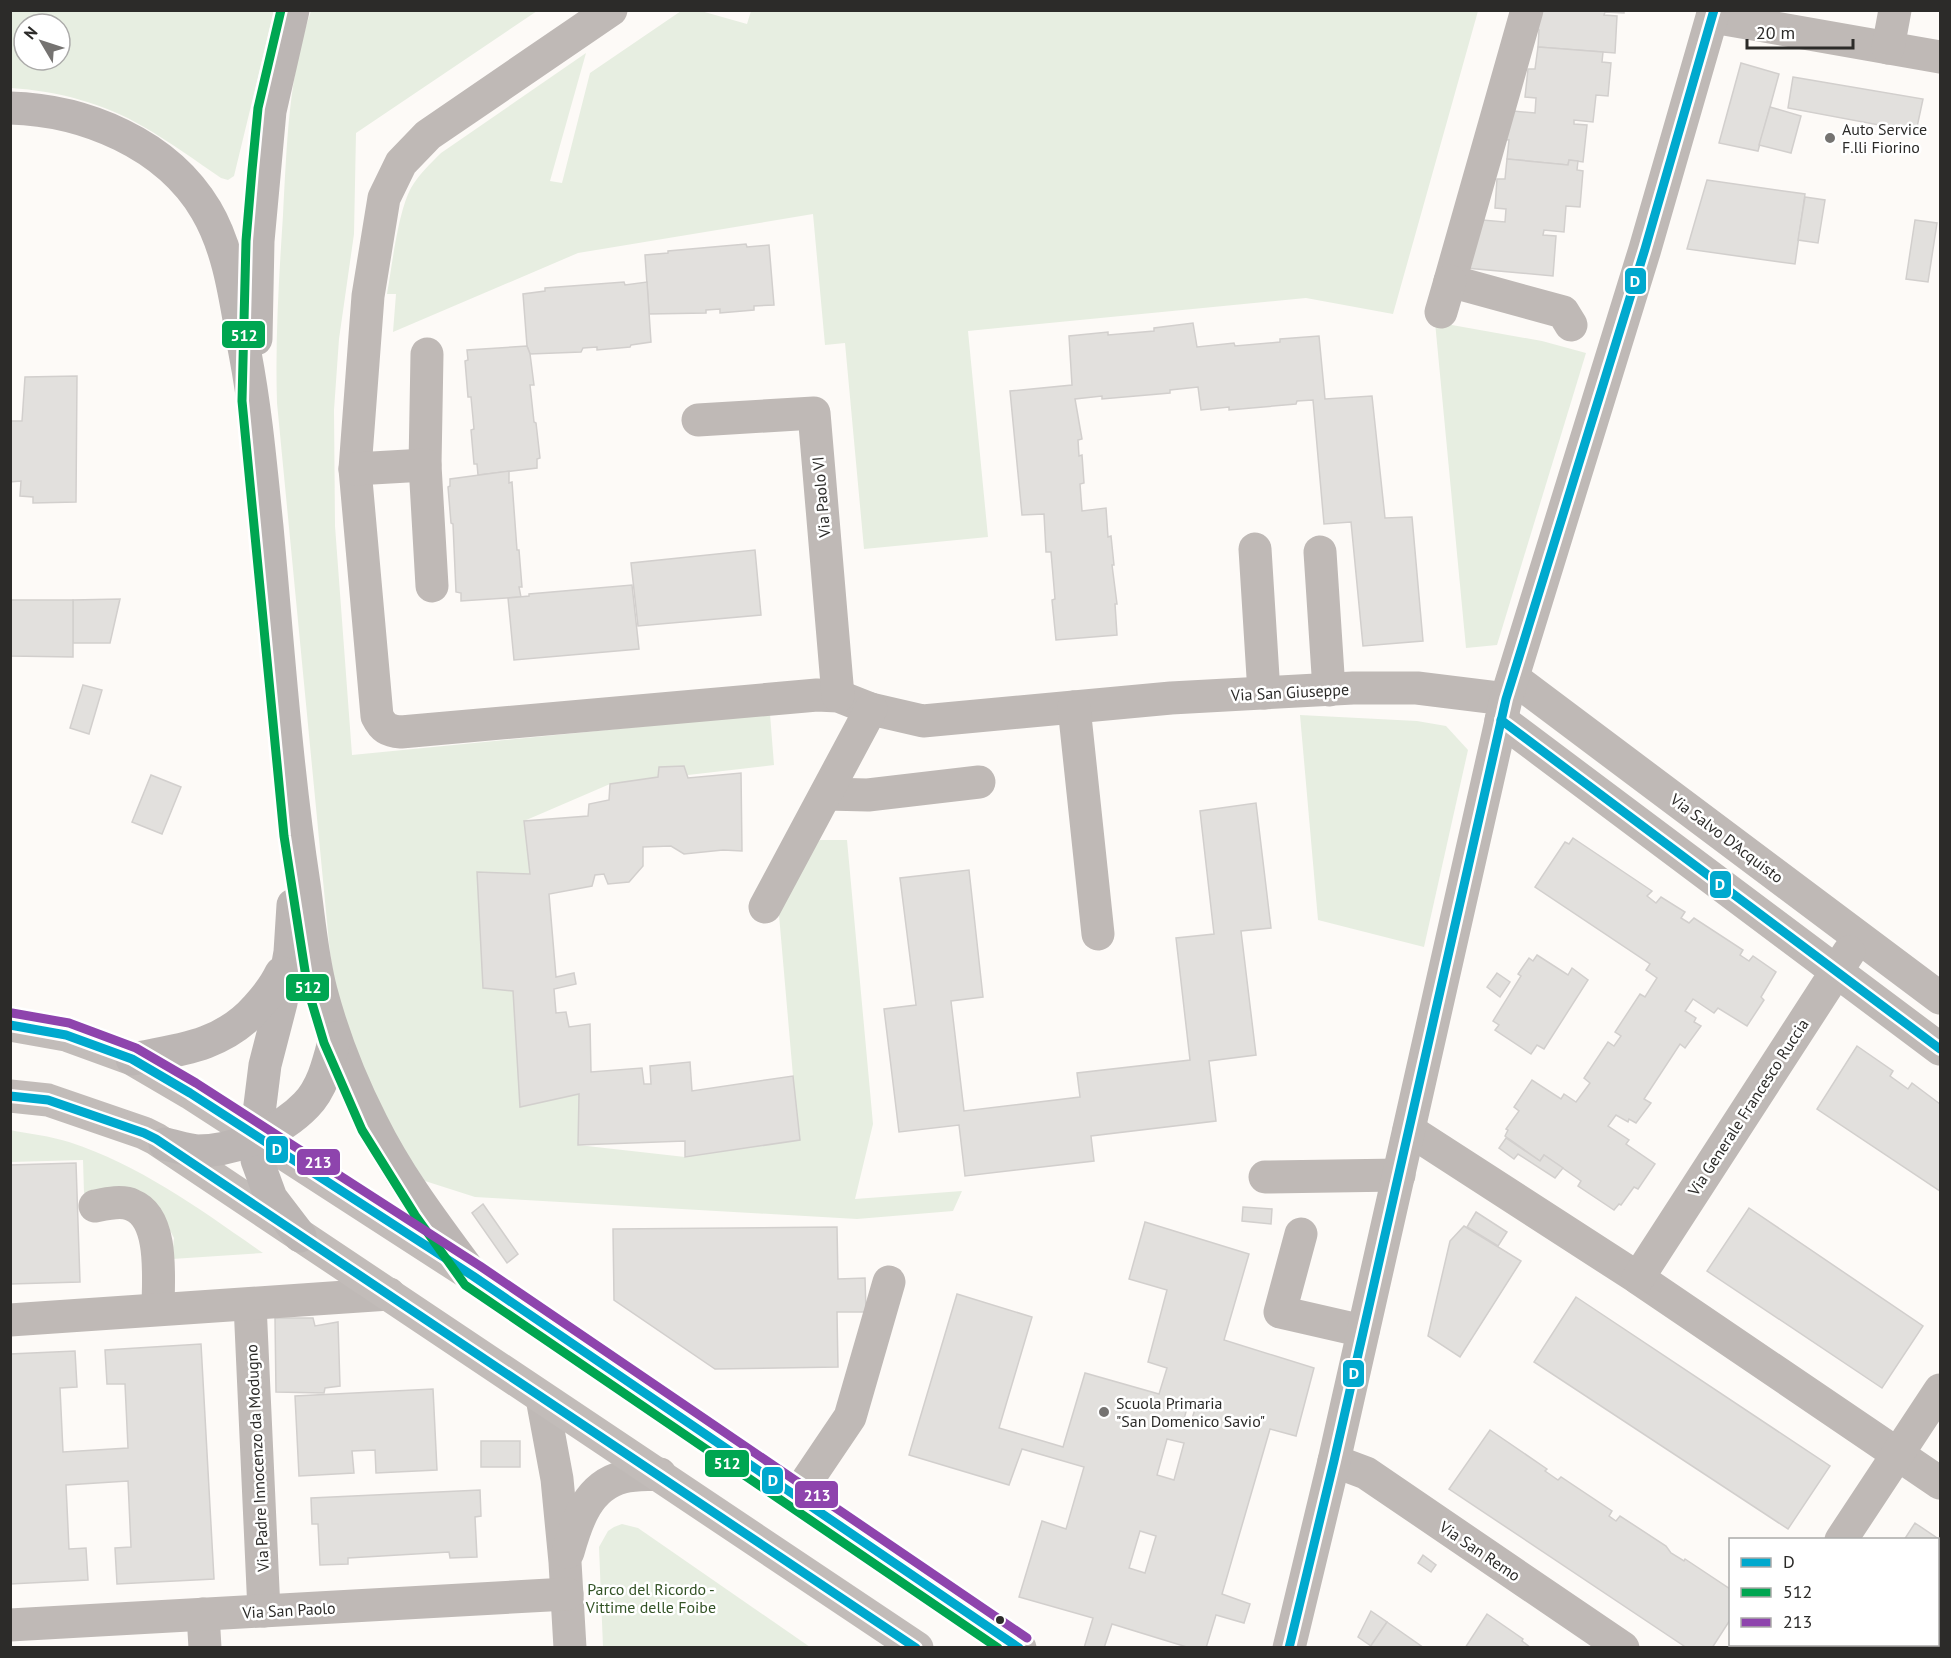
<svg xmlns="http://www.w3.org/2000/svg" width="1951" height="1658" viewBox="0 0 1951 1658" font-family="'PT Sans',sans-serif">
<rect width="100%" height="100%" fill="#fdfaf7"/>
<g fill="#e7eee1" fill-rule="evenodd">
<path d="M10,11h264l-40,165 -6,4 -7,-2c-25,-17 -51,-36 -77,-51 -40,-24 -87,-36 -133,-39zM24,24h36v36h-36z"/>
<path d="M311,11h226l-181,122 -2,101 -15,105 -5,71 1,116 17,229 418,-41 4,51 -164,19 -86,37 6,53 -52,-2 101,222 -1,51 107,12 108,-81 -16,-184 43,-52h27l26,284 -18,75 107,-8 -9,20 -96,8 -382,-22 -50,-16 -29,-42 -29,-56 -32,-97 -5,-33 -53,-550c-2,-63 2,-126 6,-188 4,-69 5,-139 28,-204z"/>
<path d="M751,11v-1l727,1 -85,303 -87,-16 -338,33 20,206 -124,12 -19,-206 -20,2 -12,-131 -235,39 -185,79 3,-38h-9c5,-28 11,-82 24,-106 8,-14 19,-24 30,-35l145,-100 -36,128 12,2 28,-110 91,-62h20l46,13z"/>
<path d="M1435,322l107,19 44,12 -89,292 -31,3z"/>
<path d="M1300,715l117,6 29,5 22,24 -44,197 -106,-27z"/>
<path d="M10,1130c20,4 40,6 59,12 73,24 132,68 194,111l-91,6 2,-21 -13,-25 -38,-22 -39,2 -1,-33 -72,2z"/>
<path d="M622,1524l16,4 172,119h-207l-4,-100 9,-16 6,-4z"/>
</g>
<g fill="#e2e0dd" stroke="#d2cfcd" stroke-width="1.5" fill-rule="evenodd">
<path d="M1533,10h91v3l-19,-1 -1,3 13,1 -2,37 -77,-6 1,-17 -7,-1z"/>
<path d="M1538,47l65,5 -1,10 9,1 -3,33 -12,-1 -3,27 -19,-2v4l13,1 -4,37 -14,-2 -1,5 -61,-6 2,-19 -9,-1 3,-29 32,3 1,-15 -11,-1 3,-28h7z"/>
<path d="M1741,63l38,11 -21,77 -39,-8z"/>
<path d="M1793,77l130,22 -7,33 -128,-24z"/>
<path d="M1770,107l31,9 -10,37 -32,-8z"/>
<path d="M1507,159l61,6 1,-5 9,1 -1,9 6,1 -3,36 -14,-1 -2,26 -20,-2 -1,5 13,1 -3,40 -87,-8 5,-49 34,3 1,-13 -11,-1 2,-29h8z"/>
<path d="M1707,180l98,14 -10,70 -108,-15z"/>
<path d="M1805,197l20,3 -7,43 -20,-3z"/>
<path d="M1915,220l22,3 -9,59 -22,-3z"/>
<path d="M746,244l1,3 22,-2 5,60 -20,1v4l-34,3v-4l-14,1v3l-57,1 -4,-59 23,-2v-2z"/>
<path d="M624,282l1,3 22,-3 4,60 -20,3 -1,2 -33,3v-3l-14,1 -2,4 -51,2 -3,-8 -4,-52 22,-3v-3z"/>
<path d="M1193,323l4,24 37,-4 1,3 45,-4v-3l39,-3 6,63 47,-3 13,122 27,-1 11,124 -60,5 -12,-124 -27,2 -11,-124 -16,1 -1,3 -67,6v-3l-28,3 -3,-23 -28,3v3l-68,6v-3l-27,3 7,40 -4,1 1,16 3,-1 2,28 -4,1 2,27 24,-3 2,29 3,-1 3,29h-2l5,39h-2l2,31 -61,5 -4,-40 3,-1 -4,-47h-5l-2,-38 -22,1 -12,-124 62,-6 -3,-49 39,-4v3l46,-4v-3z"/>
<path d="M527,346l3,8 4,31h-4l4,37 2,1 4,35 -3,1v9l-59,7 -1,-11h-3l-3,-34 3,-1 -3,-32h-3l-3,-36 3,-1 -1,-10z"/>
<path d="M77,376l-1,126 -43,1v-6l-13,-1 1,-15 -11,1v-61h12l3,-44z"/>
<path d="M509,471v12l3,-1 5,68h2l3,37h-3l2,10 -60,4v-8l-5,-1 -3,-68 -2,-1 -3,-36 2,-1v-7z"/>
<path d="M755,550l6,65 -123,11 -7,-63z"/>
<path d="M632,585l7,64 -125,11 -6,-62 21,-2v-2z"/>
<path d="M120,599l-10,44h-37v-43z"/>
<path d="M10,600h63v57l-63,-1z"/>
<path d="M83,685l19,5 -13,44 -19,-6z"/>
<path d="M684,766l4,12 53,-5 1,78 -19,-1 -39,4 -13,-8 -28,1v19l-14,16 -21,2 -4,-10 -9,1 -3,11 -43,8 7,83 18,-4 2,11 -22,5 2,24 10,-1 3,15 21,-3 1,48 51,-4 2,16h7l-1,-18 40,-4 2,29 101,-15 7,64 -115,17v-16l-107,4 1,-51 -59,13 -7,-116 -30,-3 -6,-116 53,2 -6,-53 64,-5 1,-12 20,-4 1,-16 48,-7 1,-10z"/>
<path d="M151,775l30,12 -19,47 -30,-12z"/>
<path d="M1256,803l15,125 -30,3 15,124 -47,6 7,60 -125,15 3,25 -129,15 -6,-51 -60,7 -15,-123 32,-4 -16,-127 69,-8 14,127 -32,4 13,110 116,-14 -3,-24 113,-13 -14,-122 38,-4 -14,-123z"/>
<path d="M1573,838l79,53 -5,5 9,7 5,-6 24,15 -4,6 8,5 5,-5 49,32 -3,5 9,6 4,-5 23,16 -15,25 3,3 -17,26 -29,-18 -4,5 -21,-14 -8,12 11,7 -2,4 7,4 -16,22 -5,-4 -36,55 7,4 -15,20 -7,-4 -1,3 -12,-7 -8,11 21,14 -3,4 29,20 -17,25 -4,-2 -13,18 -2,-1 -5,6 -36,-24 3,-5 -37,-26 -4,6 -35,-25 3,-6 -2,-1 13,-18 -5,-4 18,-27 29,19 3,-5 12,8 14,-19 -6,-5 24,-36 6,4 7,-10 -6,-4 25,-38 5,3 12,-19 -11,-8 4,-6 -115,-77 30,-45 4,2z"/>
<path d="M1537,955l31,20 4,-7 16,12 -44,69 -7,-4 -6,9 -36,-24 4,-5 -6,-4 28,-45 -3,-2 11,-16 4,3z"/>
<path d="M1497,973l13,9 -10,15 -13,-10z"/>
<path d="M1857,1046l36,25 -3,5 18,13 4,-6 28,21v87l-123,-82z"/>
<path d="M1506,1138l34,23 4,-6 19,13 -8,10 -37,-24 -4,5 -15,-11z"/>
<path d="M76,1163l4,119 -70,2v-119z"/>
<path d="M483,1204l35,50 -11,9 -35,-50z"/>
<path d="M1243,1207l29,2 -1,15 -29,-3z"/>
<path d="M1749,1208l174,118 -41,62 -175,-117z"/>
<path d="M1476,1212l31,20 -9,14 -31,-19z"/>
<path d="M1145,1222l104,32 -25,86 90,28 -18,68 -26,-7 -48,165 28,10 -6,19 -28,-8 -10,33h-16l-78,-24 -8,24h-20l9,-30 -74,-21 23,-76 24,8 18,-62 -62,-18 -13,36 -100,-30 48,-161 75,23 -33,111 64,19 22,-74 74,21 8,-26 -19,-6 19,-72 -38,-11zM1188,1404l8,2 -6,19 -7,-2zM1167,1439l17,4 -10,37 -17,-5zM1140,1531l16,5 -11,37 -16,-5z"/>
<path d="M1464,1226l57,35 -61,96 -32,-21 22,-95z"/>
<path d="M837,1227l1,52 27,-1 1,34h-29l1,55 -123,2 -101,-69 -1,-71z"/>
<path d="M1576,1297l254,169 -42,63 -254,-167z"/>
<path d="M275,1318h38l2,8 23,-4 2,64 -15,2 -1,5 -48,-1z"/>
<path d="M201,1344l13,235 -97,5 -2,-36 16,-1 -3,-66 -62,4 3,64 17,-1 2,32 -78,4v-230l65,-3 2,36 -17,1 3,64 65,-4 -3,-64h-18l-2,-34z"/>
<path d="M433,1389l4,81 -61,3 -1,-23 -23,1 2,22 -55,3 -4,-80z"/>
<path d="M1490,1430l57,39 -2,2 13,9 3,-3 51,34 -3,5 7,5 4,-5 46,30 5,7 13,8 1,-2 45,30v31l-18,28h-25l-238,-159z"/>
<rect x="481" y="1441" width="39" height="26"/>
<path d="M480,1490l1,26 -6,1 2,40 -27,1 -1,-6 -101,6v6l-28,1 -2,-41h-6l-1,-26z"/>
<path d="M1915,1523l25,17v92l-2,-2v-90h-34z"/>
<path d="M1423,1555l13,10 -5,7 -13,-9z"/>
<path d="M1371,1611l16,11 -16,24 -13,-9z"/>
<path d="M1487,1614l36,25 -1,2 9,7h-66z"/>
<path d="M1387,1622l37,26 -54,-1z"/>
<path d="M1816,1644h34l-2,4h-34z"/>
</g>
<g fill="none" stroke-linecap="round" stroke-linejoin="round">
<g stroke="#bfb9b6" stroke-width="33">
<path d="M611,10l-183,125 -27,28 -17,35 -16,98 -13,173 22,247c6,12 11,15 24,16l416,-37 21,1 33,13 52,12 248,-23 182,-10h64l89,11"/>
<path d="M1527,10l-77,271 113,31 8,13"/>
<path d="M1713,17l227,40"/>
<path d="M1888,48l7,-38"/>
<path d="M1441,312l9,-31"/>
<path d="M698,420l116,-7 24,283"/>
<path d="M425,465l2,-111"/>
<path d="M355,469l70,-4 7,121"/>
<path d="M1255,549l9,144"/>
<path d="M1320,552l9,138"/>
<path d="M1513,678l427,320"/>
<path d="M1074,707l24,227"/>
<path d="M1501,720l439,329"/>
<path d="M826,794l42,1 111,-13"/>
<path d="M765,907l106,-198"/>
<path d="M1409,1130l229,148 302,205"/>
<path d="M1265,1177l134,-2"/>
<path d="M95,1206c10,-2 27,-6 37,-1 33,13 26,76 26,104"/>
<path d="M1301,1234l-21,78 83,19"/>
<path d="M1638,1278l211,-326"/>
<path d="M250,1304l14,307"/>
<path d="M10,1320l379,-26"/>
<path d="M542,1398l15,81 8,83 5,86"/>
<path d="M1334,1461l32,12 257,175"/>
<path d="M796,1497l54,-80 39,-135"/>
<path d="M1841,1540l99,-150"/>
<path d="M568,1552c9,-32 20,-66 55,-75 12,-3 25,-2 37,-3"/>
<path d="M203,1614l2,34"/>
<path d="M10,1625l557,-31"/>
<path d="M1289,1648l45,-187 172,-762 139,-450 69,-239"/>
<path d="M1767,1648l2,-4"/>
</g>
<g stroke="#c2bcb9" stroke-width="33">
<path d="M10,1025l56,10 66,24 58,34 283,183 547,372"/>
<path d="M10,1096l38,4 96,33 12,6 761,509"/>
</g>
<g stroke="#bcb6b4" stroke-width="33">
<path d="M10,108c75,2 157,36 196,102 25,42 30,96 39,143 11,58 16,116 22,174 11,119 19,239 37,357 5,35 8,73 17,107 12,45 30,91 51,132 27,55 65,104 101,153"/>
<path d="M256,339l2,-98 12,-130 23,-101"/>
<path d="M293,905l-3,47 -9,51 -16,62 -9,72 1,23 14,38 29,38"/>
<path d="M132,1059c48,-9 91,-13 125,-52 10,-11 18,-21 24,-34"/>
<path d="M165,1144c10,2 21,6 32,7 37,0 83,-19 109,-46 17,-17 23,-44 29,-67"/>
</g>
<g stroke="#fff" stroke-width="14">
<g id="bus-1">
<path d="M1501,720l439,329"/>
<path d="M10,1025l56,10 66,24 58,34 283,183 546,372"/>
<path d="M10,1096l38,4 96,33 12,6 760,509"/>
<path d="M1289,1648l45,-187 172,-762 139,-450 69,-239"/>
</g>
</g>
<g stroke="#fff" stroke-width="14">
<path id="bus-2" d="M281,10l-23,98 -6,62 -6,71 -4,160 42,435 24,154 16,53 38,87 53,85 50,70 533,363"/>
</g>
<g stroke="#fff" stroke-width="14">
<path id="bus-3" d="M12,1013l57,10 67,25 60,35 284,183 547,372"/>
</g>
<use href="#bus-1" stroke="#00a9ce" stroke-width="9"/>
<use href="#bus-2" stroke="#00a651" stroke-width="9"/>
<use href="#bus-3" stroke="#8e44ad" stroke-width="9"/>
</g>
<g fill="#757371" stroke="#fff" stroke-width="2">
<circle cx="1830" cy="138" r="6"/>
<circle cx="1104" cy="1412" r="6"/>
</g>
<circle fill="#2c2b29" stroke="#fff" stroke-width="2" cx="1000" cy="1620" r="5"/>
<g text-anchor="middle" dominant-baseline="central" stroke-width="5" stroke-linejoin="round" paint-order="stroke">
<g font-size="16" fill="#2c2b29" stroke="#fff" text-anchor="start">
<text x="1842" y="129">Auto Service<tspan x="1842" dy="18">F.lli Fiorino</tspan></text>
<text x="1116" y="1403">Scuola Primaria<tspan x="1116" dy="18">"San Domenico Savio"</tspan></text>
</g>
<g font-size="16" fill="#2c2b29" stroke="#fff">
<text transform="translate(821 497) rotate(-95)">Via Paolo VI</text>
<text transform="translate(1290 692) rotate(-3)">Via San Giuseppe</text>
<text transform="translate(1727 838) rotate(37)">Via Salvo D'Acquisto</text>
<text transform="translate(1748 1107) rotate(-57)">Via Generale Francesco Ruccia</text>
<text transform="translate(257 1458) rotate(-93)">Via Padre Innocenzo da Modugno</text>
<text transform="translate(1480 1551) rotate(34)">Via San Remo</text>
<text transform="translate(289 1610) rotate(-3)">Via San Paolo</text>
</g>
<g font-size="16" fill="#335326" stroke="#fff">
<text x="651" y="1589">Parco del Ricordo -<tspan x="651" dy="18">Vittime delle Foibe</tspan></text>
</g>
</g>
<g stroke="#fff" stroke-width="2">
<rect x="1624" y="267" width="23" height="28" rx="6" fill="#00a9ce"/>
<rect x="221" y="320" width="45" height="29" rx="6" fill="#00a651"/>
<rect x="1709" y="870" width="23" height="29" rx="6" fill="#00a9ce"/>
<rect x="285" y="973" width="45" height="29" rx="6" fill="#00a651"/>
<rect x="265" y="1135" width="24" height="29" rx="6" fill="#00a9ce"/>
<rect x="296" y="1148" width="45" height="28" rx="6" fill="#8e44ad"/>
<rect x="1342" y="1359" width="23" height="29" rx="6" fill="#00a9ce"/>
<rect x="704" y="1449" width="46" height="29" rx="6" fill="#00a651"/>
<rect x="761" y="1466" width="23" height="29" rx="6" fill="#00a9ce"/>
<rect x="794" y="1480" width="45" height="29" rx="6" fill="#8e44ad"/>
</g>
<g font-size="16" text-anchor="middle" font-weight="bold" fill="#fff">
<text x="1635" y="287">D</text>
<text x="244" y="341">512</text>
<text x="1720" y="890">D</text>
<text x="308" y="993">512</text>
<text x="277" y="1155">D</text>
<text x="318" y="1168">213</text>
<text x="1354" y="1379">D</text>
<text x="727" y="1469">512</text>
<text x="773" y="1486">D</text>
<text x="817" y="1501">213</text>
</g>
<rect width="1951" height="1658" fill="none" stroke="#2c2b29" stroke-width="24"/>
<rect x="1729" y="1538" width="210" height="108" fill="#ffffff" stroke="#abaaa9" stroke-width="1.5"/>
<rect x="1741" y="1558" width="30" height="9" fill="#00a9ce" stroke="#abaaa9" stroke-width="1.5"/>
<text x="1783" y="1568" font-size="18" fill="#2c2b29">D</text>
<rect x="1741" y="1588" width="30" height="9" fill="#00a651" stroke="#abaaa9" stroke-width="1.5"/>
<text x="1783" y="1598" font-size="18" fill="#2c2b29">512</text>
<rect x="1741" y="1618" width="30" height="9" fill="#8e44ad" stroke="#abaaa9" stroke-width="1.5"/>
<text x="1783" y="1628" font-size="18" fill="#2c2b29">213</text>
<g transform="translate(42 42) rotate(309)"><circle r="28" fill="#ffffff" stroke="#abaaa9" stroke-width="1.5"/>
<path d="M0-4.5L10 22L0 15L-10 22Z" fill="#757371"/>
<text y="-9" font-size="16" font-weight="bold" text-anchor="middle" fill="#2c2b29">N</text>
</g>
<path d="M1747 39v9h106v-9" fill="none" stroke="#2c2b29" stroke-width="3"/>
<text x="1756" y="39" font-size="18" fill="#2c2b29" stroke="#ffffff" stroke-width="4.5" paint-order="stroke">20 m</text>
</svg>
